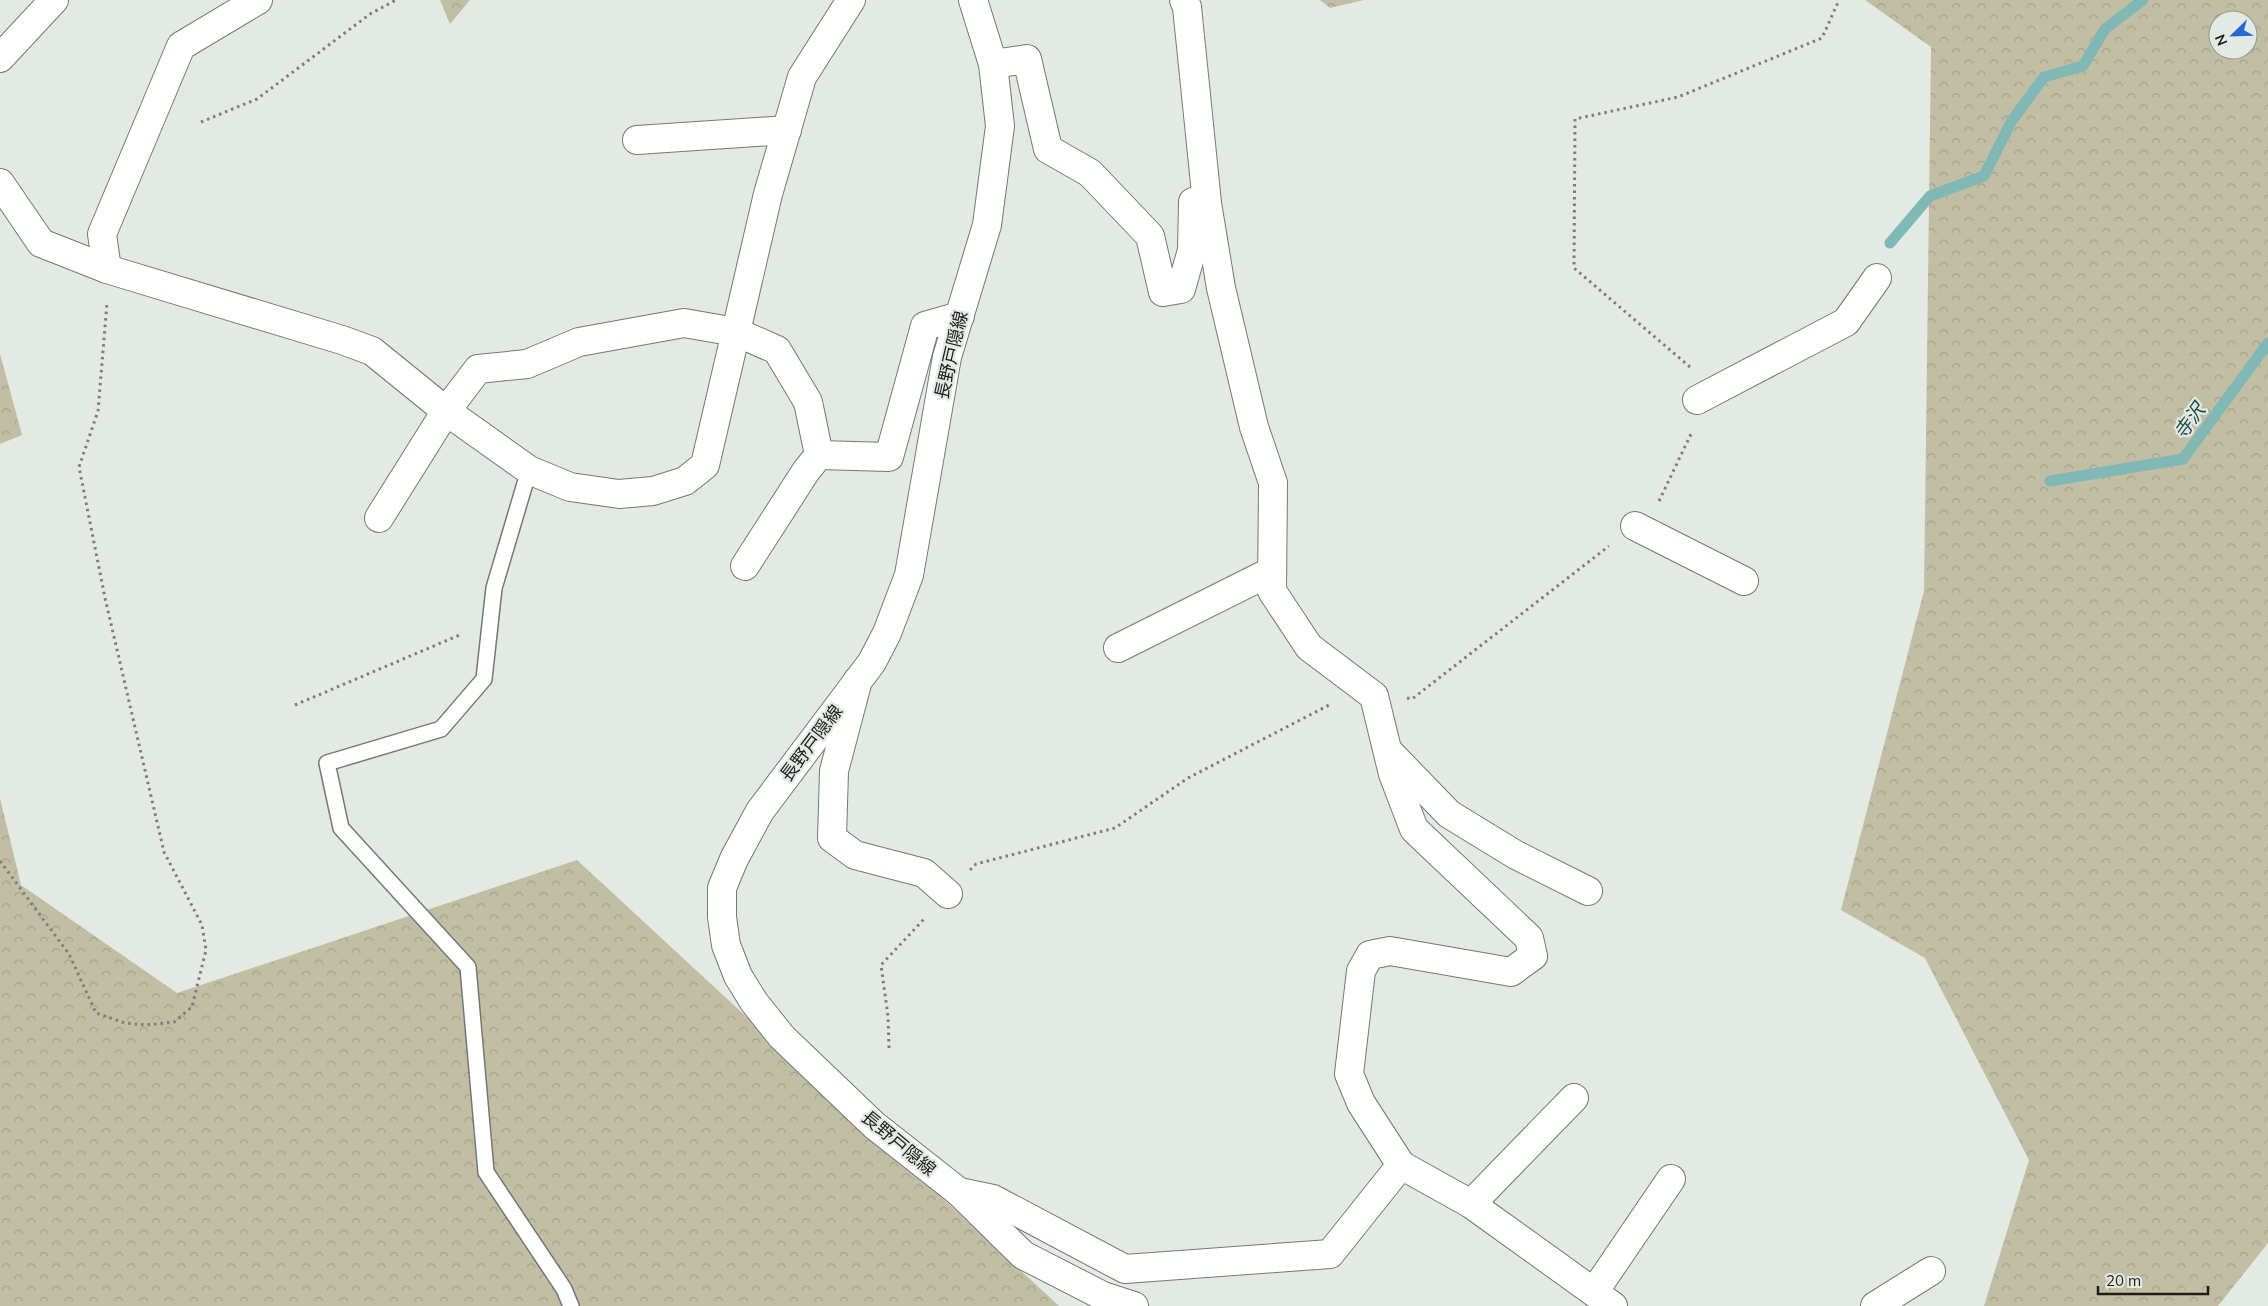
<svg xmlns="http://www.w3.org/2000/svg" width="2268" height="1306" viewBox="0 0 2268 1306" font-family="Mulish,'Noto Sans JP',sans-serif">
<defs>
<pattern id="forest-crowns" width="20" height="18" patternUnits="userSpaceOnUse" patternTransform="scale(1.25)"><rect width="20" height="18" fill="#c1bea4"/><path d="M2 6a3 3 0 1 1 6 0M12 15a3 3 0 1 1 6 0" fill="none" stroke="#a5a38d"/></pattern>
</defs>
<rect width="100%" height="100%" fill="#e3eae3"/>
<g fill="url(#forest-crowns)" fill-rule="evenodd">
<path d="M440,0h30l-20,24z"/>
<path d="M1320,0h44l-34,8z"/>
<path d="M1865,0h403v1243l-50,63h-234l45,-146 -104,-202 -84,-48 83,-319 7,-544zM2218,20h30v30h-30z"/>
<path d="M0,354l22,81 -22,9z"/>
<path d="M0,798l21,87 156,108 400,-133 482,446h-1059z"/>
</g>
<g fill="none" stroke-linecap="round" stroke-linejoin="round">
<g stroke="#80b8b5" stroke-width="11">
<path d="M1890,243l40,-47 54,-20 27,-54 33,-45 39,-11 22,-37 38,-29"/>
<path d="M2050,481l133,-22 85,-116"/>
</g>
<g stroke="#737973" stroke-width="18">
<path id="service" d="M529,470l-35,118 -10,91 -43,50 -114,34 14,65 127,139 18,205 78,117 7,17"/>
</g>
<g stroke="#737973" stroke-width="30">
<g id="minor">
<path d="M1184,0l3,7 20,196 14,85 33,139 19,56 -1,108 37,56 65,49 19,78 21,55 115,109 4,18 -22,16 -121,-21 -20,4 -9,16 -12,103 12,29 40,62 70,39 142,102"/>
<path d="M0,58l54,-58"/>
<path d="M993,64l34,-5 21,90 42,24 60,63 13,56 18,-3 11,-39 1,-48h4"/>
<path d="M637,140l150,-10"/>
<path d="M0,183l41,60 66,26 235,71 30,11 74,60 83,59 41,17 49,7 34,-3 32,-10 20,-16 63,-271 34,-117 49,-77"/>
<path d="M107,269l-5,-35 79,-188 77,-46"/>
<path d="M1697,400l149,-78 31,-44"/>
<path d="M379,518l67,-107 32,-42 49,-5 52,-22 105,-19 52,9 41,18 31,52 11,53"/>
<path d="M1635,526l109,55"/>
<path d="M745,566l61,-95 13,-16 70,2 36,-131 35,-10"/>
<path d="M1118,648l154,-77"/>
<path d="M858,680l-24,91 -2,67 23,17 69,18 24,21"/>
<path d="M1390,753l59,61 67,41 72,36"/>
<path d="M959,1192l34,7 132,70 205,-15 71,-89"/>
<path d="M1471,1204l103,-106"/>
<path d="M1594,1292l77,-113"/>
<path d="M1875,1306l56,-35"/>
</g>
</g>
<g stroke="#737973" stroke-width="30">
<path id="primary" d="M973,0l20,64 7,62 -13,99 -40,132 -38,218 -22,58 -15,29 -112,149 -26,48 -12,29v29l4,28 12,31 16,26 28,35 92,88 85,67 64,63 80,41 31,10"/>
</g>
<g stroke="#7a7f7a" stroke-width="3" stroke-dasharray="2.5 4" stroke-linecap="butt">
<path d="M201,122l56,-23 113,-85 26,-14"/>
<path d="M1690,367l-116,-99 1,-149 103,-22 144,-59 17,-38"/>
<path d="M1659,501l33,-69"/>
<path d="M1407,698l5,1 197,-153"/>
<path d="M295,705l167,-71"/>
<path d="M0,861l69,93 27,59 29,10 21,2 28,-3 18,-15 14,-57 -4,-25 -38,-73 -59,-254 -26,-131 19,-56 9,-108"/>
<path d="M970,870l6,-6 139,-36 73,-50 143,-74"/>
<path d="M889,1048l-1,-32 -7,-51 44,-47"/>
</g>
<use href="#service" stroke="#fff" stroke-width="15"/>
<use href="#minor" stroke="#fff" stroke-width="28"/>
<use href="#primary" stroke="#fff" stroke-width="28"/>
</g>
<g text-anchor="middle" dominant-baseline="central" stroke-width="4.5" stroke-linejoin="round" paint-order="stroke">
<g font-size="18" fill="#1b1d1b" stroke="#e3eae3">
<text transform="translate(951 355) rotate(-77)">長野戸隠線</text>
<text transform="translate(811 743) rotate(-53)">長野戸隠線</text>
<text transform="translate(899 1143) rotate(40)">長野戸隠線</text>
</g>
<g font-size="19" font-style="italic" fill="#1d4e4c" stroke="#e3eae3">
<text transform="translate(2189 421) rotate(-54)">寺沢</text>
</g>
</g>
<g transform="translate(2233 35) rotate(247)"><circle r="24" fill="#e3eae3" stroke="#939893"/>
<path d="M0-4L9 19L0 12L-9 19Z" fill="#2868d5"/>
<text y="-8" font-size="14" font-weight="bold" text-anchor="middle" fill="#1b1d1b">N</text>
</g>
<path d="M2098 1286v8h110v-8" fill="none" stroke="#1b1d1b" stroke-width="2.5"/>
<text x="2106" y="1286" font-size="15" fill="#1b1d1b" stroke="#e3eae3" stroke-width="4" paint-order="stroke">20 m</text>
</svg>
